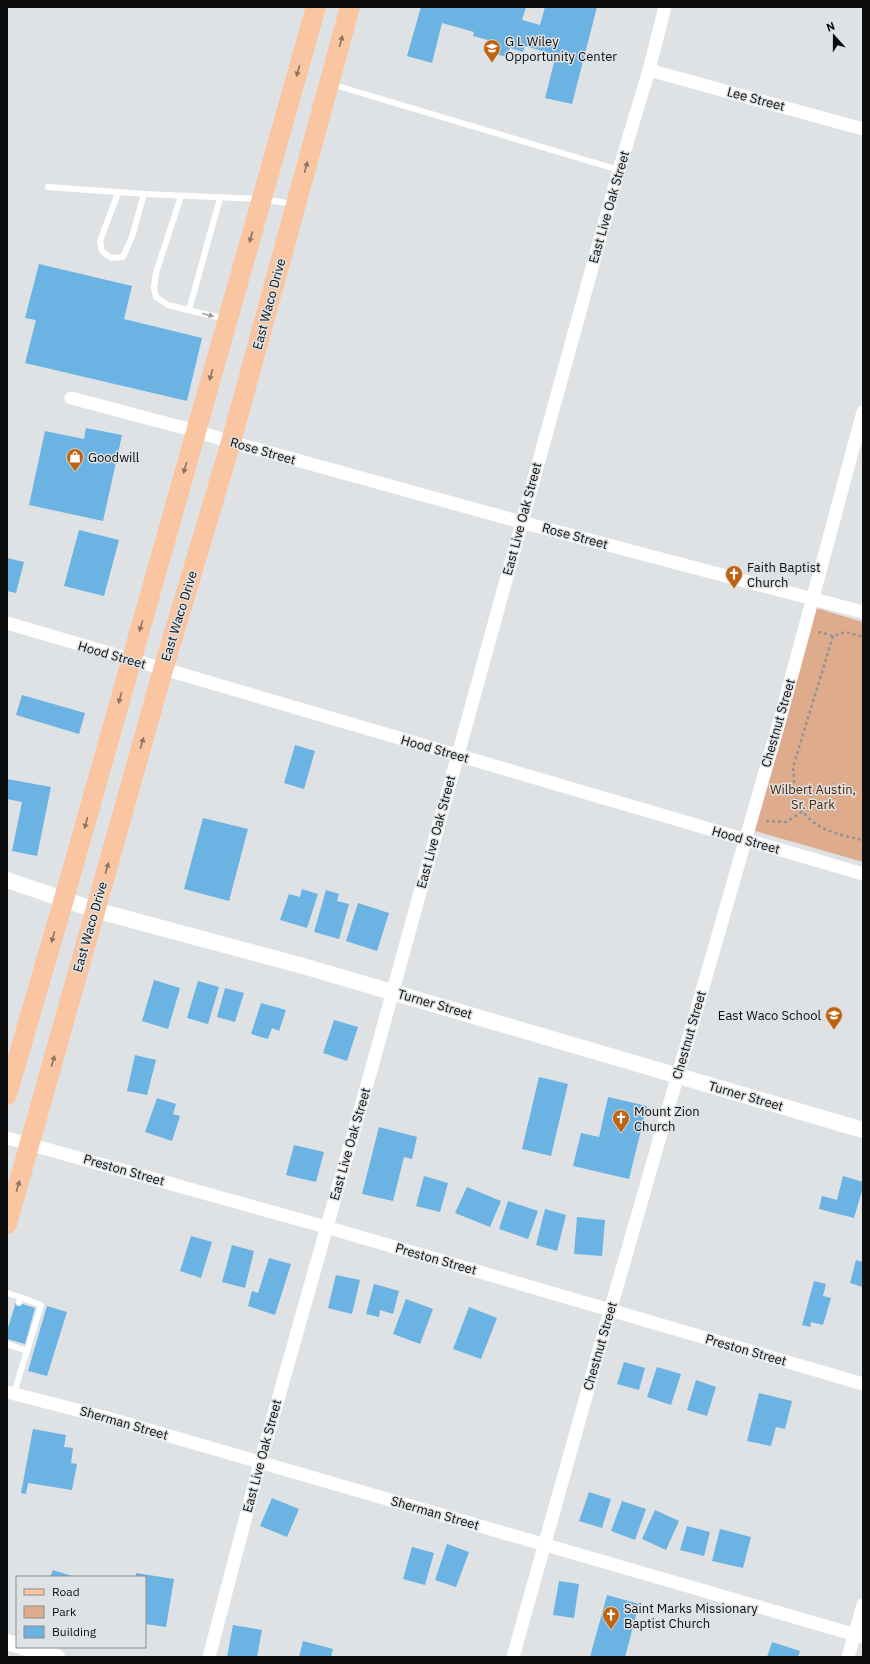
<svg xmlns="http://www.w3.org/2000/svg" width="870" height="1664" viewBox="0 0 870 1664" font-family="'IBM Plex Sans',sans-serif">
<rect width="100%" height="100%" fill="#dfe2e4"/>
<path fill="#deac8c" d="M816,608l47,14v240l-111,-32z"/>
<g fill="#6ab3e2">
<path d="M421,7h105l-4,13 18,5 5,-18h52l-25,97 -27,-6 11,-43 -31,-9 -2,6 -13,-4 -3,9 -22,-6 3,-11 -15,-4 1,-4 -32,-9 -10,40 -25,-7z"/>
<path d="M39,264l93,22 -8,33 78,19 -15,63 -162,-38 11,-43 -11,-2z"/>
<path d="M86,428l36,7 -19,86 -74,-16 16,-74 39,8z"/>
<path d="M79,530l40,10 -15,56 -40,-10z"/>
<path d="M7,558l17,4 -8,31 -9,-2z"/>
<path d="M22,695l63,18 -6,21 -63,-19z"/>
<path d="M295,745l20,6 -11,38 -20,-6z"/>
<path d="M7,779l44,8 -14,69 -25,-5 10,-49 -15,-3z"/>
<path d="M203,818l45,11 -19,72 -45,-12z"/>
<path d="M302,889l16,5 -11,34 -27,-8 9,-26 11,3z"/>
<path d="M326,890l13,4 -2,7 12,3 -10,35 -25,-7z"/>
<path d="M358,903l31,10 -12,38 -31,-10z"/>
<path d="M154,980l26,8 -12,41 -26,-8z"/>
<path d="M198,981l21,6 -11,37 -21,-6z"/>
<path d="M225,988l19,5 -9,29 -18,-5z"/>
<path d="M261,1003l25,7 -7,21 -7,-3 -4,11 -17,-5z"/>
<path d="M334,1020l24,7 -11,34 -24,-8z"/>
<path d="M135,1055l21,5 -9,35 -20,-4z"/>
<path d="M539,1077l29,7 -17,72 -29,-7z"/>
<path d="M608,1097l39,9 -18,73 -56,-13 8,-33 18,4z"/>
<path d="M157,1098l19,6 -3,10 7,2 -8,25 -27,-9z"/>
<path d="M379,1127l38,10 -5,22 -8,-2 -11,44 -31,-7z"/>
<path d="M294,1145l30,7 -8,30 -30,-7z"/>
<path d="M424,1176l24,7 -8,29 -24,-6z"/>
<path d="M843,1176l20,6v5l-9,31 -35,-9 3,-13 15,4z"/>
<path d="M467,1187l34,14 -11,26 -35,-14z"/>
<path d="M508,1201l30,10 -10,28 -29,-10z"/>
<path d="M545,1209l21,6 -9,36 -21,-6z"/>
<path d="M577,1217l28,3 -3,36 -28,-2z"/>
<path d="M191,1236l21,6 -11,36 -21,-7z"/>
<path d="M232,1245l22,6 -9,37 -23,-6z"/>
<path d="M269,1258l22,6 -16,51 -27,-9 4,-15 6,2z"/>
<path d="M856,1260l7,2v25l-13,-4z"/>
<path d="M336,1275l24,5 -8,34 -24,-6z"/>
<path d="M814,1281l12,3 -3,12 8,2 -8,27 -12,-3 -1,5 -8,-2z"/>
<path d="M374,1284l25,7 -6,23 -13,-4 -1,7 -13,-3z"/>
<path d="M406,1299l27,10 -13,35 -27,-10z"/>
<path d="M16,1302l19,6 -10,36 -18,-5v-8z"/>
<path d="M47,1306l20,6 -20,64 -19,-5z"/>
<path d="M469,1307l28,11 -16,41 -28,-10z"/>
<path d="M624,1362l21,6 -6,22 -22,-6z"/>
<path d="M657,1367l24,7 -10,31 -24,-8z"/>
<path d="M696,1380l20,7 -9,29 -20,-6z"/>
<path d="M759,1393l33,8 -7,28 -9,-2 -5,19 -24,-5z"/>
<path d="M33,1429l33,6 -2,12 9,1 -2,15 6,1 -5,26 -44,-7 -2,11 -5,-1z"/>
<path d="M589,1492l22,7 -9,29 -23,-7z"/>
<path d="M272,1498l27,11 -12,28 -27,-11z"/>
<path d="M622,1501l24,8 -11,31 -24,-9z"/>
<path d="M655,1510l24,11 -13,29 -24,-11z"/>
<path d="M687,1526l23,6 -6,24 -24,-6z"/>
<path d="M720,1529l31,8 -8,31 -31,-7z"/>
<path d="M447,1544l22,8 -13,35 -21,-7z"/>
<path d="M412,1547l22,6 -9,32 -22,-6z"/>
<path d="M53,1570l22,7h-25z"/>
<path d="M136,1573l38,6 -8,48 -21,-3v-47h-9z"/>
<path d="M559,1581l20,3 -5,34 -21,-3z"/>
<path d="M607,1595l32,9 -14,53h-35z"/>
<path d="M233,1625l29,5 -5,27h-30z"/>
<path d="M303,1641l30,8 -2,8h-32z"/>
<path d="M772,1642l28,9 -2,6h-31z"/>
</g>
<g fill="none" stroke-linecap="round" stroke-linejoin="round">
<g stroke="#919395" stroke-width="2.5" stroke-dasharray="3 3" stroke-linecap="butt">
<path d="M818,632l15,4 13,-4 17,5"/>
<path d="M833,636l-40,131c1,10 1,21 3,31 8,29 42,37 67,42"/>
<path d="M766,821l20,1 17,-11"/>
</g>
<g stroke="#fff" stroke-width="6">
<path d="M331,84l288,86"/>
<path d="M48,187l96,7 117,5 32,5"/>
<path d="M118,193l-18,48 2,10 9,7 12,-1 9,-20 12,-43"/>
<path d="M181,196l-25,77 -2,15 2,9 12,8 57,14"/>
<path d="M189,310l31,-112"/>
<path d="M7,1293l13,4 -1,6"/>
<path d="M20,1297l21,8 -14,46"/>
<path d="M7,1344l20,7 -13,42"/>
</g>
<g stroke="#fff" stroke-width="13">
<path d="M649,70l214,59"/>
<path d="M71,398l125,33 35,11 290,80 342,90"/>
<path d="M7,623l856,251"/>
<path d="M7,1138l319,89 537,157"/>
<path d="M7,1392l97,25 759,220"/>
<path d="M209,1657l51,-194 107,-378 252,-915 30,-100 16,-63"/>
<path d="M513,1657l97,-346 169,-588 84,-311"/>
<path d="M848,1657l15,-52"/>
</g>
<g stroke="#fff" stroke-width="16">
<path d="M7,880l88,30 208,56 560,164"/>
<path d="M7,1642l10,3"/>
<path d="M23,1647l34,10"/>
</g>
<g stroke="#fac5a1" stroke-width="20">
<path d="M7,1095l57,-196 252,-892"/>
<path d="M7,1224l156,-554 68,-228 119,-435"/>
</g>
</g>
<defs><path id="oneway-solid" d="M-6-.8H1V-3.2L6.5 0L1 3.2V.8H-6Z"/></defs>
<g fill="#8f725f">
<use href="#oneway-solid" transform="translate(341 41) rotate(-75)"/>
<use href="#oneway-solid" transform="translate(298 71) rotate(106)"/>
<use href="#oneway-solid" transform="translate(306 167) rotate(-75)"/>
<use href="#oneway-solid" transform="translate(251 237) rotate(106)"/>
<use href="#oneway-solid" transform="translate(211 375) rotate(106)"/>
<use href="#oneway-solid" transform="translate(185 468) rotate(106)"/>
<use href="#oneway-solid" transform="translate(141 626) rotate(106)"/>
<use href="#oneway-solid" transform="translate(120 698) rotate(105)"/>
<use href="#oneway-solid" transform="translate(142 743) rotate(-74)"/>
<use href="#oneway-solid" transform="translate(86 823) rotate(105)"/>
<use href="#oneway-solid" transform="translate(107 868) rotate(-74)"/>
<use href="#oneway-solid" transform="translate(53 937) rotate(106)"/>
<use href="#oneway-solid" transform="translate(53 1061) rotate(-74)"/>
<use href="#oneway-solid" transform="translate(18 1186) rotate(-74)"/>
</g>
<use fill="#9e9e9f" href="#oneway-solid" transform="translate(208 315) rotate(14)"/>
<defs>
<g id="school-pin" transform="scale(0.9)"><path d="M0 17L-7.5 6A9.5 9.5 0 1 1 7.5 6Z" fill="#bf6310" stroke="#dfe2e4"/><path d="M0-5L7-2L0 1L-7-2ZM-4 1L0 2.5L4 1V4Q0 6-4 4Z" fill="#fff"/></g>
<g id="shop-pin" transform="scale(0.9)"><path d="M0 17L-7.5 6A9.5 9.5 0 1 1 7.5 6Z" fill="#bf6310" stroke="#dfe2e4"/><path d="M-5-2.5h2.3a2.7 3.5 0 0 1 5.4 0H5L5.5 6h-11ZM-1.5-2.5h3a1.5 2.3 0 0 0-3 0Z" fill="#fff"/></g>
<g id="church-pin" transform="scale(0.9)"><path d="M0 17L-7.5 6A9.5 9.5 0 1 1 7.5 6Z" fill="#bf6310" stroke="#dfe2e4"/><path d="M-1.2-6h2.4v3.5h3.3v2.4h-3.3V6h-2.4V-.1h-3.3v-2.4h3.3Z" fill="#fff"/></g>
</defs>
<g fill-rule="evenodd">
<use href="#school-pin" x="492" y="48"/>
<use href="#shop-pin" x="75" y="457"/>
<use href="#church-pin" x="734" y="574"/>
<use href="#school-pin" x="834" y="1015"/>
<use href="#church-pin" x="621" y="1118"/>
<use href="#church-pin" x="611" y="1615"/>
</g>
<g text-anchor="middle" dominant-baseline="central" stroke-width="3" stroke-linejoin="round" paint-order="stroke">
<g font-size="13" fill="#0c0d0e" stroke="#dfe2e4" text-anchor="start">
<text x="505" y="41">G L Wiley<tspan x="505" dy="15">Opportunity Center</tspan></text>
<text x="88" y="457">Goodwill</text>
<text x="747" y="567">Faith Baptist<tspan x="747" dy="15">Church</tspan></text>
<text x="821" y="1015" text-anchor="end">East Waco School</text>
<text x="634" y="1111">Mount Zion<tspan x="634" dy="15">Church</tspan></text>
<text x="624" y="1608">Saint Marks Missionary<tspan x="624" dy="15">Baptist Church</tspan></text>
</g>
<g font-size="13" fill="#0c0d0e" stroke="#dfe2e4">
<text transform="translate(756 99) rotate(15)">Lee Street</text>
<text transform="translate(609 207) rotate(-74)">East Live Oak Street</text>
<text transform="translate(269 304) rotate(-75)">East Waco Drive</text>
<text transform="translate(263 451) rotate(16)">Rose Street</text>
<text transform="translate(522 519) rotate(-75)">East Live Oak Street</text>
<text transform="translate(575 536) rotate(15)">Rose Street</text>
<text transform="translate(179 616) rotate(-73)">East Waco Drive</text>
<text transform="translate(112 655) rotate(16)">Hood Street</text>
<text transform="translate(778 723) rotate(-74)">Chestnut Street</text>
<text transform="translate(435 749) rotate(16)">Hood Street</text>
<text transform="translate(436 832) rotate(-75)">East Live Oak Street</text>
<text transform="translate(746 840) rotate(16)">Hood Street</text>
<text transform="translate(90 927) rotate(-74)">East Waco Drive</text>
<text transform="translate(435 1004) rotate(16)">Turner Street</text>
<text transform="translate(689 1035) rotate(-74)">Chestnut Street</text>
<text transform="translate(746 1096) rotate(16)">Turner Street</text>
<text transform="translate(350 1144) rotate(-74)">East Live Oak Street</text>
<text transform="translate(124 1170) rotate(16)">Preston Street</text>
<text transform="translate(436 1259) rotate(16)">Preston Street</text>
<text transform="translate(600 1346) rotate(-74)">Chestnut Street</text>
<text transform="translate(746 1350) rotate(16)">Preston Street</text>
<text transform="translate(124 1423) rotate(16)">Sherman Street</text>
<text transform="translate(262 1456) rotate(-75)">East Live Oak Street</text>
<text transform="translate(435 1513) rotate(16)">Sherman Street</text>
</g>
<g font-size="13" fill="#4f2400" stroke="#dfe2e4">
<text x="813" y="789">Wilbert Austin,<tspan x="813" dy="15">Sr. Park</tspan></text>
</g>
</g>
<rect width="870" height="1664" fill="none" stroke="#0c0d0e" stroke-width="16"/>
<rect x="16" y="1576" width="130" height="72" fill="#dfe2e4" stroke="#8b8d8e"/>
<rect x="24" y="1589" width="20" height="6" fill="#fac5a1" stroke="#8b8d8e"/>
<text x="52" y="1596" font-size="12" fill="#0c0d0e">Road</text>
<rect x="24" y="1606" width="20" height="12" fill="#deac8c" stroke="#8b8d8e"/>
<text x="52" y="1616" font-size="12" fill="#0c0d0e">Park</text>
<rect x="24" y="1626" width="20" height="12" fill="#6ab3e2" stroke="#8b8d8e"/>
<text x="52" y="1636" font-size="12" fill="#0c0d0e">Building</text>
<g transform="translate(834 36) rotate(339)" stroke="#dfe2e4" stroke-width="3" paint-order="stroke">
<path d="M0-3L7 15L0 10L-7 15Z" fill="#0c0d0e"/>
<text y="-6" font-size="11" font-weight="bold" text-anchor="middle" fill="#0c0d0e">N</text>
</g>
</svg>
